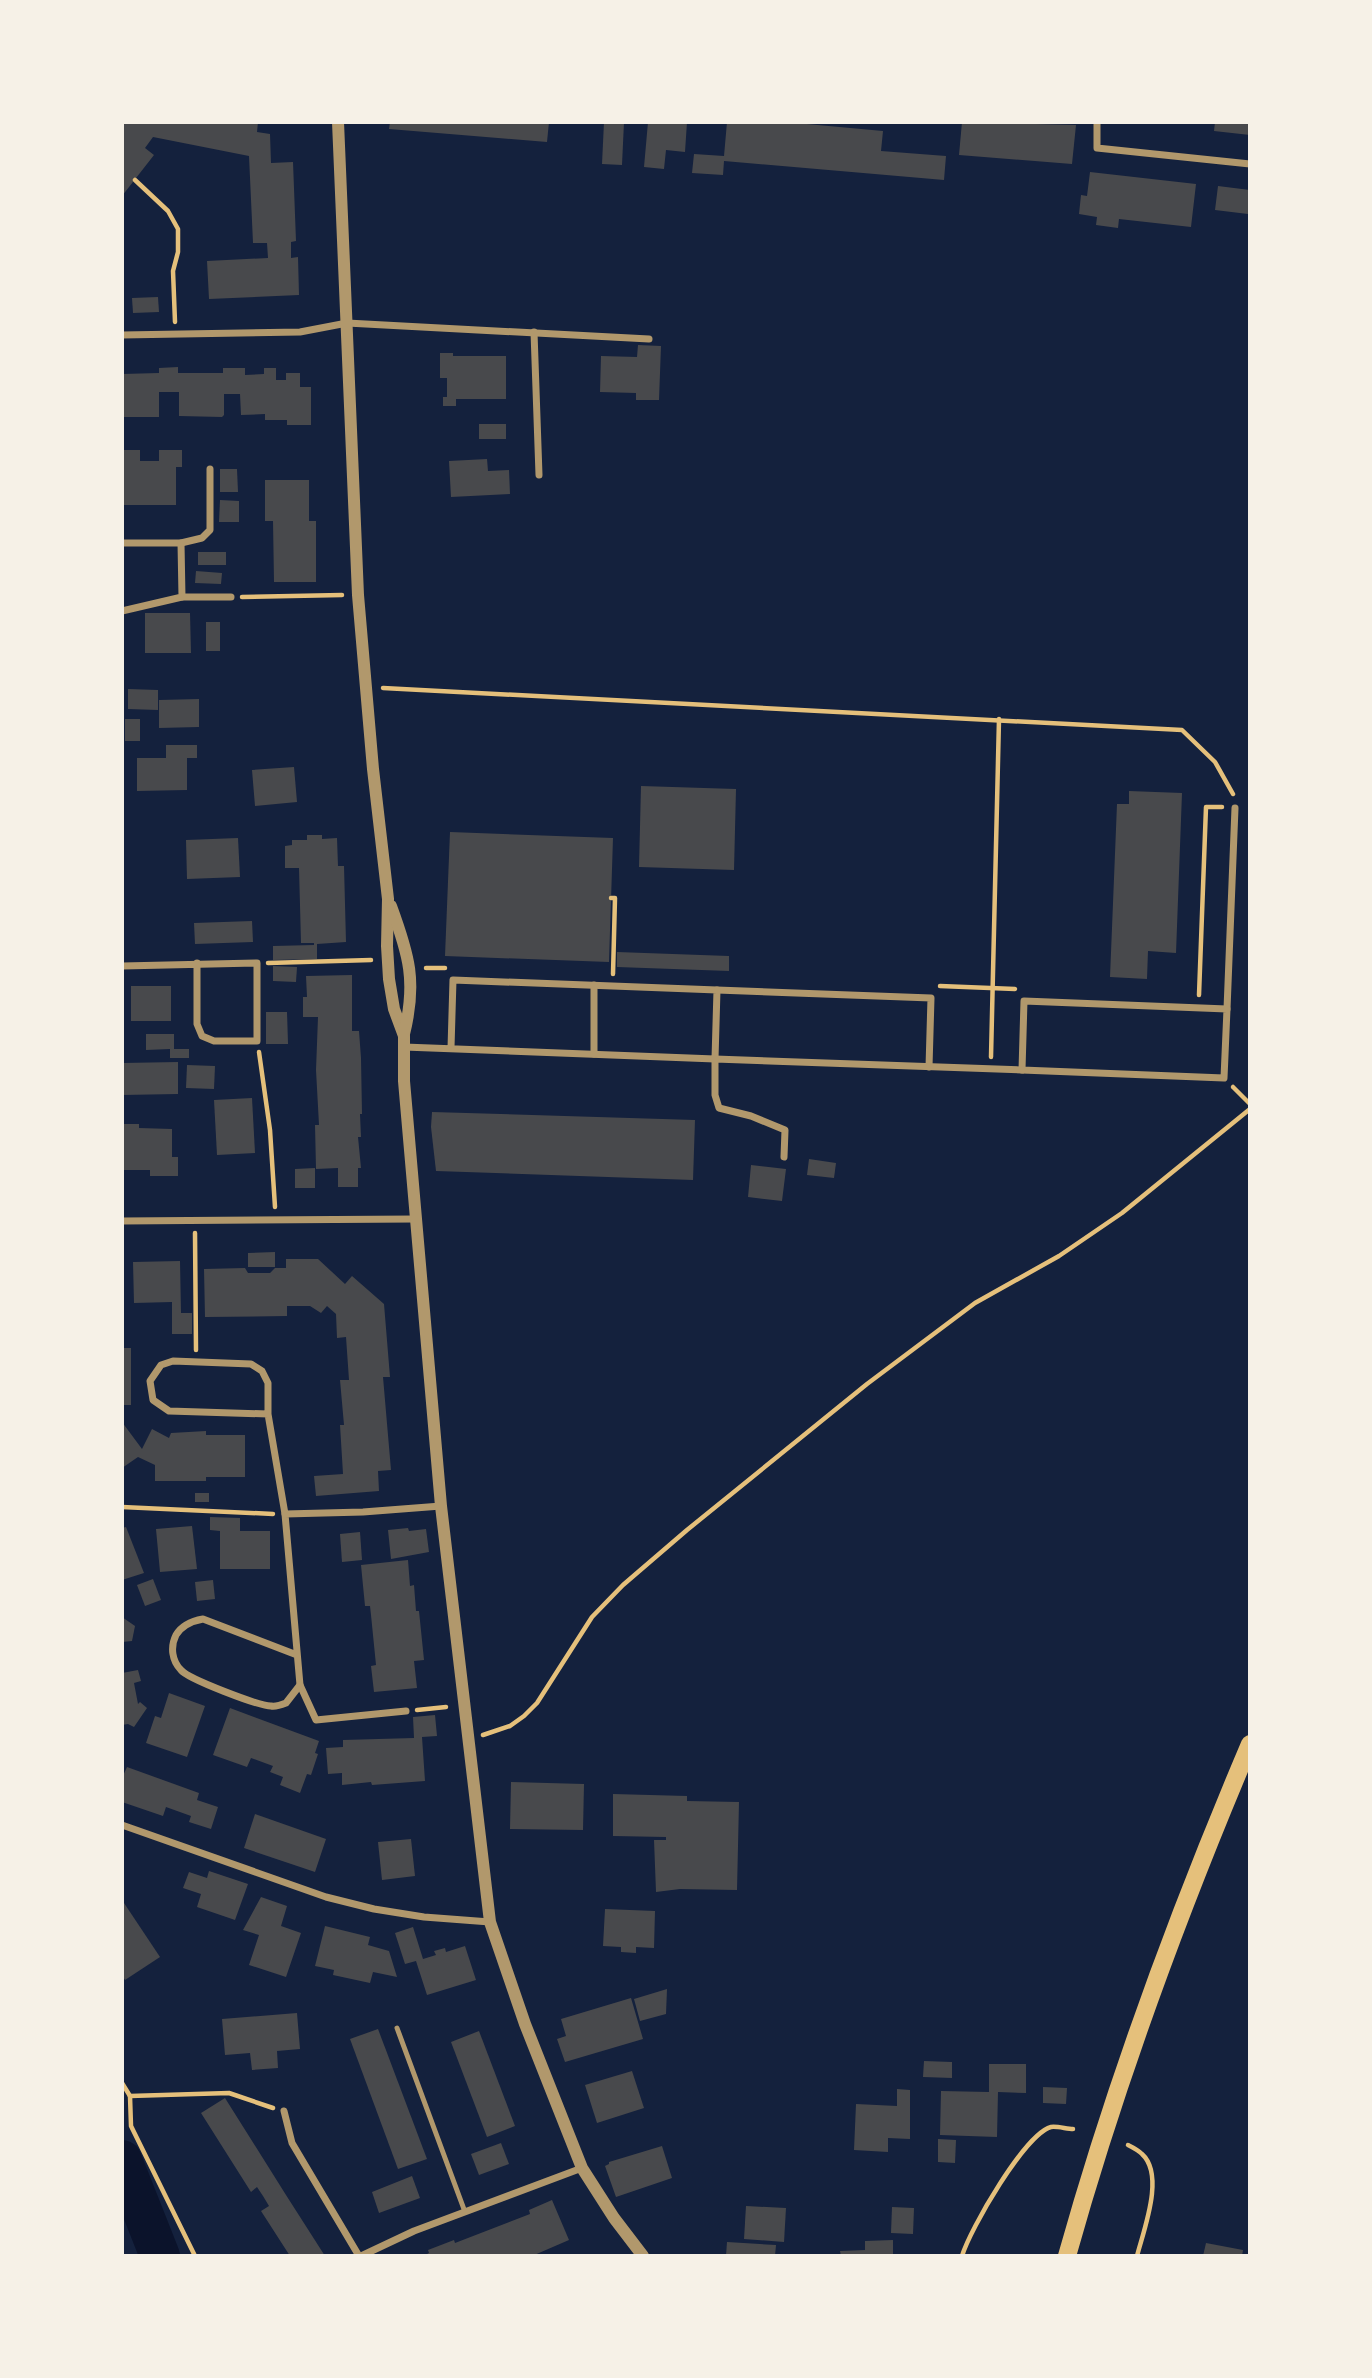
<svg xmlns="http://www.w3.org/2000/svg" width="1372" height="2378" viewBox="0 0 1372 2378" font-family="Inter,sans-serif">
<rect width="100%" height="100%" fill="#14213d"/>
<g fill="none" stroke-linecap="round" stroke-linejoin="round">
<path stroke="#0b132b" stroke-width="40" d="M122,2160l38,96"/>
</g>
<g fill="#48494c">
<path d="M125,122h133l-1,10 13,2 1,29 22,-1 3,79 -5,1v16l7,-1 1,38 -90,4 -2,-38 61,-3 -1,-15h-14l-4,-87 -96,-19 -8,11 9,7 -32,41v-70z"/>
<path d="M390,122h159l-2,20 -158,-13z"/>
<path d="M604,122h20l-2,43 -20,-1z"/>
<path d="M648,122h39l-2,30 -19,-2 -2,19 -20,-2z"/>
<path d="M727,122h58l98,9 -2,20 65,5 -2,24 -220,-19 -1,14 -31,-2 2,-19 30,2z"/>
<path d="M962,122l114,3 -4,39 -113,-9z"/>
<path d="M1215,122h35v13l-36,-4z"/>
<path d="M1090,172l106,12 -5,43 -72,-8 -1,9 -22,-3 1,-8 -18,-3 2,-19 6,1z"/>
<path d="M1218,186l32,4 -2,24 -33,-4z"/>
<path d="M158,297l1,15 -26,1 -1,-15z"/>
<path d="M638,345l23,1 -2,54h-23v-7l-36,-1 1,-36 36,1z"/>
<path d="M440,353h13v3h53v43h-50v7h-13v-9h4v-19h-7z"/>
<path d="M178,367v6h45v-5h22v7l19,-1v-6h12v12h10v-7h14v14h11v38h-24v-5h-22v-6l-24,1 -1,-21h-16v21l-2,2 -43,-1v-24h-20v25h-37v-43l37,-1v-5z"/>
<rect x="479" y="424" width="27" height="15"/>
<path d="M122,450h18v11h19v-11h23v17h-6v38h-54z"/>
<path d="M487,459l1,12 21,-1 1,24 -59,3 -2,-36z"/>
<path d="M220,469h17l1,23h-18z"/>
<path d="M265,480h44v41h7v61h-42l-1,-61h-8z"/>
<path d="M220,500l19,1v21h-20z"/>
<rect x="198" y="552" width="28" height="13"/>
<path d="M196,571l26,2 -1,11 -26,-1z"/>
<path d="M145,613h45l1,40h-46z"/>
<rect x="206" y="622" width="14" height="29"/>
<path d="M128,689l30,1v20l-30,-1z"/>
<path d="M199,699v28l-40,1v-28z"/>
<rect x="125" y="719" width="15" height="22"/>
<path d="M166,745h31v13h-10v32l-50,1v-33h29z"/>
<path d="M294,767l3,35 -42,4 -3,-36z"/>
<path d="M641,786l95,3 -2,81 -95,-3z"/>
<path d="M1129,791l53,2 -6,160 -28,-2 -1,28 -37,-2 7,-173h12z"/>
<path d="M450,832l163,6 -4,124 -164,-6z"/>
<path d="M307,835h15v4l15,-1 1,28h6l2,76 -29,2v15l-44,1v-14l41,-1v-2h-13l-2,-75h-14v-22l7,-1v-5h15z"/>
<path d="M238,838l2,39 -53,2 -1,-39z"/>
<path d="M252,921l1,21 -58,2 -1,-21z"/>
<path d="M617,952l112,4v15l-112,-4z"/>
<path d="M273,966l24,1 -1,15 -23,-1z"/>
<path d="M352,975v56h7l2,27 1,56h-2l1,23h-3l3,31h-3v19h-20v-19l-22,1 -1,-44h4l-3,-55 2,-53h-15v-20h4l-1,-21z"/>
<rect x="131" y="986" width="40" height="35"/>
<path d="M266,1012h21l1,32h-22z"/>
<path d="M146,1034h28v15h15v9h-19v-9l-24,1z"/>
<path d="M178,1062v32l-56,1v-32z"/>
<path d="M187,1065l28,1 -1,23 -28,-1z"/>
<path d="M252,1098l3,55 -38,2 -3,-55z"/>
<path d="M432,1112l263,8 -2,60 -257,-9 -5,-44z"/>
<path d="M122,1124h17v4l33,1v28h6v19h-28v-6h-28z"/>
<path d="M809,1159l27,4 -2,15 -27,-3z"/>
<path d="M751,1165l35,4 -4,32 -34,-4z"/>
<path d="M315,1168v20h-20v-19z"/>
<path d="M275,1252v15h-27v-14z"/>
<path d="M286,1259h32l27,25 7,-8 32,28 6,73h-7l8,93 -13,1 1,20 -63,5 -2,-20 29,-2 -3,-49h4l-4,-45h9l-3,-43 -9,1 -1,-24 -9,-8 -6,7 -11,-7h-23v10l-82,1 -1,-48 41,-1 3,5h22l5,-5h11z"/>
<path d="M180,1261l1,52h11v21h-20v-32l-38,1 -1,-41z"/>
<rect x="122" y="1348" width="9" height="57"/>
<path d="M122,1422l20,27 10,-20 17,9 2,-5 35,-2v4h39v42h-39v4h-51v-16l-17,-8 -16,11z"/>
<rect x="195" y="1493" width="14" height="9"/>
<path d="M210,1517l30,1v13h30v38h-50v-38l-10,-1z"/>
<path d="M192,1526l5,43 -37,3 -4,-43z"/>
<path d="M126,1527l18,46 -22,7v-52z"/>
<path d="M408,1528l1,3 17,-2 3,23 -38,7 -3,-29z"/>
<path d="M360,1532l2,28 -20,2 -2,-28z"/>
<path d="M408,1560l2,26 4,-1 2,26h3l5,49 -10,1 3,27 -43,4 -3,-26 5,-1 -5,-50 -1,-9h-5l-4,-41z"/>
<path d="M153,1579l8,21 -16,6 -8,-21z"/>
<path d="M213,1580l2,19 -18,2 -2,-19z"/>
<path d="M122,1617l13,9 -3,15 -10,1z"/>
<path d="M138,1670l3,11 -7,2 4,21 2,-2 7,6 -13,19 -6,-3 -6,1v-52z"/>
<path d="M169,1693l36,13 -18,51 -41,-14 9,-27 6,2z"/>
<path d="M230,1708l89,33 -4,12 3,1 -7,21 -4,-1 -7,19 -20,-8 3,-8 -13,-5 3,-6 -22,-8 -4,9 -34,-12z"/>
<path d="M435,1715l2,21 -15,1 3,44 -53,4 -1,-3 -29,3v-12l-14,1 -2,-26 17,-1v-7l71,-2 -1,-21z"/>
<path d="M127,1767l72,26 -2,7 21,7 -7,22 -22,-7 2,-6 -25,-9 -3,9 -41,-14v-24z"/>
<path d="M511,1782l73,2 -1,46 -73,-1z"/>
<path d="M613,1794l74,2v5l52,1 -2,88 -57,-1 -24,3 -2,-52h12v-3l-53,-1z"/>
<path d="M255,1814l71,25 -11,33 -71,-24z"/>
<path d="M411,1839l4,37 -33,4 -4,-38z"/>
<path d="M209,1871l39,13 -13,36 -38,-13 4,-13 -18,-6 6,-16 18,6z"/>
<path d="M261,1897l26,9 -6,20 20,7 -15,44 -37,-12 10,-30 -16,-5z"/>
<path d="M122,1900l38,57 -35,23 -3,-5z"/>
<path d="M605,1909l50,2 -1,37 -18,-1v6l-15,-1v-5l-18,-1z"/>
<path d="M325,1926l45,11 -2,8 21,6 8,26 -24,-5 -3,11 -37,-8 1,-5 -19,-4z"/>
<path d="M413,1927l10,32 13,-4 -2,-4 11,-3 1,4 19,-6 11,34 -49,15 -11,-34 -11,3 -10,-31z"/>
<path d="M667,1989l-1,25 -26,7 -6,-22z"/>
<path d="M631,1998l12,41 -78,23 -8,-23 9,-3 -5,-17z"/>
<path d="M297,2013l3,36 -23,2 1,17 -26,2 -2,-17 -25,2 -3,-36z"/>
<path d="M378,2029l49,130 -29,10 -48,-130z"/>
<path d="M479,2031l36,95 -28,11 -36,-95z"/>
<path d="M924,2061l28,1v16l-29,-1z"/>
<path d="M989,2064h37v29l-28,-1 -1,45 -57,-2 1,-44 48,1z"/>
<path d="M632,2071l12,37 -47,15 -12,-38z"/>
<path d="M1043,2087l24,1 -1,16 -23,-1z"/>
<path d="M897,2089l13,1v49l-22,-1v14l-34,-2 2,-46 41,2z"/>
<path d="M225,2098l61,97 39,61h-35l-29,-45 8,-5 -6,-10 -6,-9 -6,5 -50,-79z"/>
<path d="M938,2139l18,1 -1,23 -17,-1z"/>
<path d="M501,2143l8,21 -30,11 -8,-21z"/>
<path d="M662,2146l10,32 -56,19 -11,-31 4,-2v-2z"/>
<path d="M412,2176l8,22 -41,15 -7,-21z"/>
<path d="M552,2200l17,40 -37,16h-109l6,-3 -1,-3 26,-10 1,3 75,-29 -1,-4z"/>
<path d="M746,2206l40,2 -2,34 -40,-3z"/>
<path d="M892,2207l22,1 -1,26 -22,-1z"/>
<path d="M893,2240v16h-52l-1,-5 25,-1v-9z"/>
<path d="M727,2242l49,3 -1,11h-49z"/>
<path d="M1206,2243l37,7 -1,6h-39z"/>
</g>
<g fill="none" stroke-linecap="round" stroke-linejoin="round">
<g stroke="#e5c07b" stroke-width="4.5">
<path d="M135,180l33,31 10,18v23l-5,19 2,51"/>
<path d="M242,597l100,-2"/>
<path d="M383,688l799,42 33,32 18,32"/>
<path d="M611,898h4l-2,76"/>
<path d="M268,963l103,-3"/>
<path d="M426,968h19"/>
<path d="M940,986l75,3"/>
<path d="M1199,995l7,-188h16"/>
<path d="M259,1052l11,78 5,77"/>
<path d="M991,1057l8,-338"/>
<path d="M1233,1087l17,17"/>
<path d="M195,1233l1,117"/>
<path d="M122,1507l151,7"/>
<path d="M417,1710l29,-3"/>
<path d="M483,1735l27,-9 14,-10 13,-13 55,-86 31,-32 64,-55 180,-146 108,-81 84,-47 63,-43 128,-104"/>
<path d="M122,2083l8,13"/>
<path d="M130,2096l1,30 64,130"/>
<path d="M130,2096l99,-3 44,15"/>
<path d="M1128,2145c4,2 10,5 14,9 23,21 2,75 -5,102"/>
<path d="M962,2256c8,-27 63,-122 89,-129 6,-1 16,2 22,2"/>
</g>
<path stroke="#b1986c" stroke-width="5" d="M397,2028l68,184"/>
<g stroke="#b1986c" stroke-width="7">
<path d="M1097,122v26l153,16"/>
<path d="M534,332l5,143"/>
<path d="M122,335l178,-3 47,-9 302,16"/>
<path d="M122,543h59l1,54 -60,14"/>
<path d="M181,543l21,-5 8,-8v-61"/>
<path d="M182,597h49"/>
<path d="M122,966l135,-3v78h-43l-12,-5 -5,-12v-61"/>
<path d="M717,990l214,8 -2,69"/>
<path d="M1024,1001l203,8 -3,69 -202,-8z"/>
<path d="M1227,1009l8,-201"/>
<path d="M404,1047l311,12 2,-69 -264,-10 -2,68"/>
<path d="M594,1054v-69"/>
<path d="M784,1157l1,-27 -34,-14 -32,-8 -4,-13v-36l307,11"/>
<path d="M122,1221l293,-2"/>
<path d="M268,1414v-31l-6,-12 -11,-7 -78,-3 -12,4 -11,16 3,19 16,11 99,3 17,100"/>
<path d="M297,1655l-94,-36c-11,2 -21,6 -27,16 -6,12 -4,26 5,35 7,9 78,36 90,36 5,1 10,-1 15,-3l14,-18 -15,-171 78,-2 78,-6"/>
<path d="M300,1685l16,35 90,-9"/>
<path d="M122,1825l204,72 48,12 50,8 66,5"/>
<path d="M284,2111l8,32 67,113"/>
<path d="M361,2256l53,-25 168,-63"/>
</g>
<g stroke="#b1986c" stroke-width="12">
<path d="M338,122l20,473 15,174 15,130 -1,47 2,33 5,30 10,27v45l37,425 49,416 35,102 57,144 32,50 29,38"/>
<path d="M391,906c18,49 26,76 13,128"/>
</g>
<path stroke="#e5c07b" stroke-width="18" d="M1067,2256c49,-175 112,-345 183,-512"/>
</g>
<rect width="1372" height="2378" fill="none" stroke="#f6f1e7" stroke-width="248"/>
</svg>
